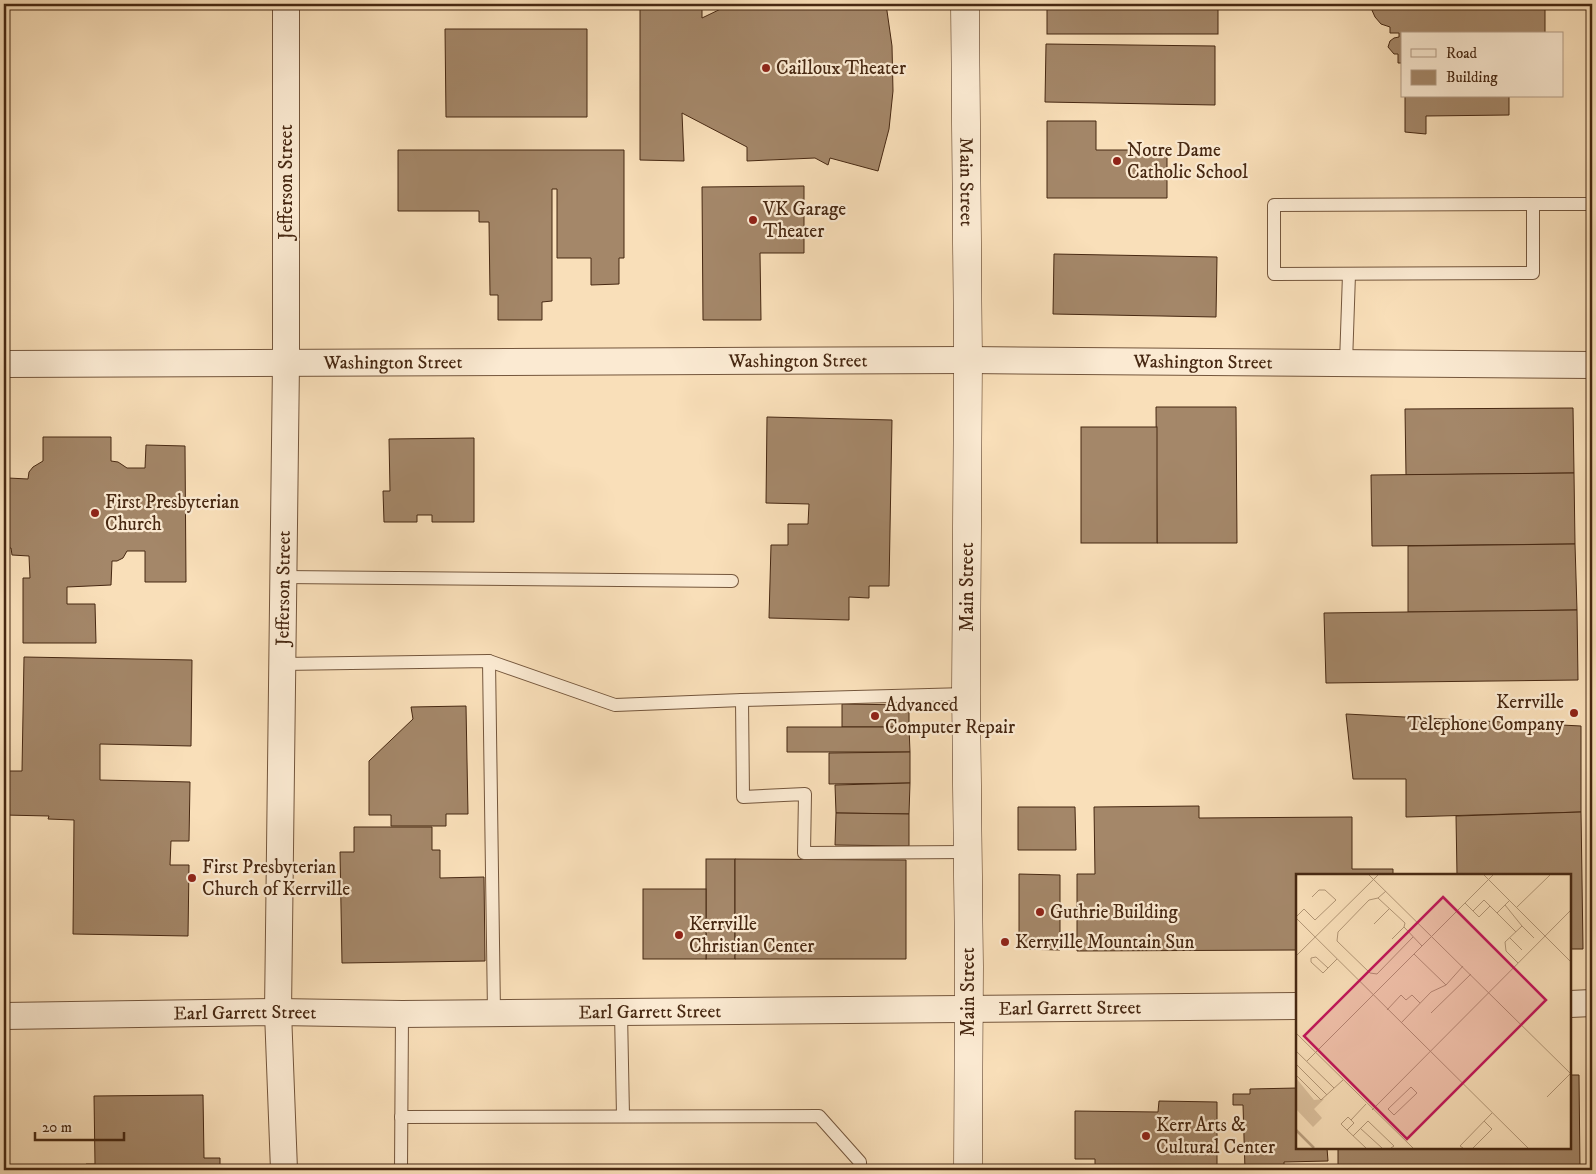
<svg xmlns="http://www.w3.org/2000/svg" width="1596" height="1174" viewBox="0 0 1596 1174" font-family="'IM FELL DW Pica',serif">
<rect width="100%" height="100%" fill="#f9dfb9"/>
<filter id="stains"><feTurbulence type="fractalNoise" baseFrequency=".004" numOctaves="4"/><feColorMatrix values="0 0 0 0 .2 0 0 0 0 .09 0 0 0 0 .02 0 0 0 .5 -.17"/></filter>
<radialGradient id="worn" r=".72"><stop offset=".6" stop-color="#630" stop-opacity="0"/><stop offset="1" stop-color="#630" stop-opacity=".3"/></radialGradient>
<g fill="#a48769" stroke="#472812">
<path d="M640,4h62v14l27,-13 -1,-1h158l6,42 1,45 -4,38 -11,42 -48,-13 -2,7 -13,-7 -68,3v-14l-65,-34 2,48 -44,-1z"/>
<rect x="1047" y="4" width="171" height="30"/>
<path d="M1372,4h173v30h-143v29h-4v-9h-4l-6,-7 2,-6 4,-3 5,-1v-4h-9v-6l-9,-3 -6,-7 -4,-9z"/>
<path d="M445,29h142v88h-141z"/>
<path d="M1046,44l169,2v59l-170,-3z"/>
<path d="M1405,96h104v19l-83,1v18l-21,-2z"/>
<path d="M1047,121h49v29h71v48h-120z"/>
<path d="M398,150h226v108h-5v26l-28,1v-27h-34v-69h-5v112l-10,1v18h-44v-25h-8l-1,-73h-10v-11h-81z"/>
<path d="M804,186v67h-44l1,67h-58l-1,-133z"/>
<path d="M1054,254l163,3 -1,60 -163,-3z"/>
<path d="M1156,407h80l1,136h-80z"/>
<path d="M1573,408l1,65 -168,2 -1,-66z"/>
<path d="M767,417l125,3 -3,166h-20v12l-20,-1v23l-80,-2 2,-73h17v-21h20l1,-20 -43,-1z"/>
<rect x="1081" y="427" width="76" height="116"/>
<path d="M43,437h68v24l7,1 9,6h18l1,-23 39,1 1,136h-41v-31h-18l-4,7 -6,3h-5l-1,24 -44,2v17h28l1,39h-73v-65h7l-1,-22 -17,-1 -1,-7h-4l-3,-4v-62l4,-4 20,1 1,-7 4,-5 10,-6z"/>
<path d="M474,438v84h-42v-7h-15v7h-33l-1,-31h7l-1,-52z"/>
<path d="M1574,473l1,71 -203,2 -1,-71z"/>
<path d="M1575,544l2,66 -169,2v-66z"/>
<path d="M1577,610l1,70 -252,3 -2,-70z"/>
<path d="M24,657l168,3 -1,86 -91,-2v36l90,2 -1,59h-18l-1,24h19l-1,71 -115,-2 1,-114 -26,-1 1,-3 -45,-1v-44h18z"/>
<path d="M842,704l67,1v22h-67z"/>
<path d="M466,706l2,108h-22v12h-55v-11h-22v-54l44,-42 -2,-12z"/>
<path d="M1346,714l235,12v86l-175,5v-38h-53z"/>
<path d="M787,727h122l1,25h-123z"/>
<path d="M910,752v31l-81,1v-31z"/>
<path d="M910,783l-1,31 -73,-1 -1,-28z"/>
<path d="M1199,806v12l153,-1v52h41v6h-96v75l-220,1v-77h18l-1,-67z"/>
<path d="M1018,807h57l1,43h-58z"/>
<path d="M1581,812l2,137h-13v-74h-113l-1,-59z"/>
<path d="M836,813l73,1v32l-74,-1z"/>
<path d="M354,827h78v23h8v28l44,-1 1,84 -143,2 -2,-111h14z"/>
<path d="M4,828h4l-1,55h-3z"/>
<rect x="706" y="859" width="29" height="100"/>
<path d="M735,859l171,1v99h-171z"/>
<path d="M1019,874l41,1v75l-41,-1z"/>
<rect x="643" y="889" width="63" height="70"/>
<path d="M1570,1075h9l1,95h-242v-22h232z"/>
<path d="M1297,1088v60h30l1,13 -44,1v8h-39l-2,-65h-10v-11h17v-5z"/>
<path d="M203,1095l1,63h16v12h-135l1,-6h9l-1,-68z"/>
<path d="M1159,1101l58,1v68h-122v-11h-20v-48l83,1z"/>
</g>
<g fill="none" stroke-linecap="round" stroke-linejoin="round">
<g stroke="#74563c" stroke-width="14">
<g id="lane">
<path d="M1533,204v69l-259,1v-69z"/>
<path d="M1533,204h59"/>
<path d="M1346,363l3,-89"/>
<path d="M283,577l449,4"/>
<path d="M489,661l5,352"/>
<path d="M282,664l207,-3 126,44 127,-5 224,-6"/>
<path d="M742,700l1,97 62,-3 -1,59 164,-1"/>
<path d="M621,1012l2,104"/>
<path d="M401,1117l418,-1 41,46v8"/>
<path d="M401,1170l1,-156"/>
</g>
</g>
<g stroke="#74563c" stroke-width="28">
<g id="street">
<path id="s1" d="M4,364l964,-4 624,5"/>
<path d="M1570,1004l22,-1"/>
<path id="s2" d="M4,1016l274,-4 124,2 895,-8"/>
<path id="s3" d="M284,1170l-6,-158 8,-650v-358"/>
</g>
</g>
<g stroke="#472812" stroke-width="29">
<g id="secondary">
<path id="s4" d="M965,4l3,356 -2,334 3,273 -1,203"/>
</g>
</g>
<use href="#lane" stroke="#fbead2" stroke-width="12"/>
<use href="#street" stroke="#fbead2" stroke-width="26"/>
<use href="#secondary" stroke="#fbead2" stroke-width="28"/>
</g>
<g fill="#8f2418" stroke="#fbead2" stroke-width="2">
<circle cx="766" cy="68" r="5"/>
<circle cx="1117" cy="161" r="5"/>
<circle cx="753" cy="220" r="5"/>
<circle cx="95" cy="513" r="5"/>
<circle cx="1574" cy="713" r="5"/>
<circle cx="875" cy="716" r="5"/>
<circle cx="192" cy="878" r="5"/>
<circle cx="1040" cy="912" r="5"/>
<circle cx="679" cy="935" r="5"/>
<circle cx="1005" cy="942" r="5"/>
<circle cx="1146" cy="1136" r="5"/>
</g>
<g text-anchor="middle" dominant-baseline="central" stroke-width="4.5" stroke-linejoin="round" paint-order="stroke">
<g font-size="19" fill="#472812" stroke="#fbead2" text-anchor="start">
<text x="776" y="68">Cailloux Theater</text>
<text x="1127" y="150">Notre Dame<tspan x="1127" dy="22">Catholic School</tspan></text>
<text x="763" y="209">VK Garage<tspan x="763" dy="22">Theater</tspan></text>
<text x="105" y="502">First Presbyterian<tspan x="105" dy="22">Church</tspan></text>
<text x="1564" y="702" text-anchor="end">Kerrville<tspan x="1564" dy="22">Telephone Company</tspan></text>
<text x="885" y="705">Advanced<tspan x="885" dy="22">Computer Repair</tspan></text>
<text x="202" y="867">First Presbyterian<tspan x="202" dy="22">Church of Kerrville</tspan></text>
<text x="1050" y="912">Guthrie Building</text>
<text x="689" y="924">Kerrville<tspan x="689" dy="22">Christian Center</tspan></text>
<text x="1015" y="942">Kerrville Mountain Sun</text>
<text x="1156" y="1125">Kerr Arts &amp;<tspan x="1156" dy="22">Cultural Center</tspan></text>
</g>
<g font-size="19" fill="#472812" stroke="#fbead2">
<text transform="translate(286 182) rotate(-90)">Jefferson Street</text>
<text stroke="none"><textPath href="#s4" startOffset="178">Main Street</textPath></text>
<text stroke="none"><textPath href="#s1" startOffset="794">Washington Street</textPath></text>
<text stroke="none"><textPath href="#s1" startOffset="389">Washington Street</textPath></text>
<text stroke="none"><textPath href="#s1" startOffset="1199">Washington Street</textPath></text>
<text stroke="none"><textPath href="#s3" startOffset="582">Jefferson Street</textPath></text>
<text transform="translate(967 587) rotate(-90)">Main Street</text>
<text transform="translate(968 992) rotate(-90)">Main Street</text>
<text stroke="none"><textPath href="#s2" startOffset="1066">Earl Garrett Street</textPath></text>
<text stroke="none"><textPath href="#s2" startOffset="646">Earl Garrett Street</textPath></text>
<text stroke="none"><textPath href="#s2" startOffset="241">Earl Garrett Street</textPath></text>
</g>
</g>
<g transform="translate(1296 874)">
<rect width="275" height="275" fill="#f9dfb9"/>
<path d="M0,204l18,22 10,-1 -10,10 8,9 -9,9 -17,-18z" fill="#dbc09d"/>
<path fill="none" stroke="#bca180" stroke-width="2.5" d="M0,256l18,18"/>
<path fill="none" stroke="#b29676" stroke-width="1" d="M73,1l202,199M188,1l87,87M90,17l-8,7 -9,2 -31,32 -1,9 33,32 7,1 36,-37M82,24l27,25 -1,4 18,19M169,29l14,14 11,-11M209,31l17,21M221,33l33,-32M177,37l11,-11 32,32M201,39l13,-13M0,43l8,-8 11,11 21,-20 -11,-10h-6l-7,7M0,44l232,230M78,50l15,-15M214,64l12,12M96,65l12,-12M118,80l32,31M0,82l82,-81M222,89l-12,-12 -1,-9 17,-16 12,12M32,94l-12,-11 -5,1v4l12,11 14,-14M91,136l14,-15 5,5 6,-5 8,8M135,139l40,-39M105,149l30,-31 15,-7 17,-19M0,159l117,115M0,177l38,37M11,187l186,-186M0,190l31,31M0,201l25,25 22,-20M115,213l6,6 -23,22 -6,-6zM251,223l23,-23M76,236l199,-200M52,243l6,6 -7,7 -6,-6zM55,246l15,-16M64,254l22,20M51,256l19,18M57,262l15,-15 26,25 -3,2M167,274l-3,-2 32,-33M177,274l19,-19 -8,-8"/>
<path fill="#c2185b" fill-opacity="0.15" stroke="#c2185b" stroke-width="2.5" d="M147,23l103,103 -139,139 -103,-103z"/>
<rect width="275" height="275" fill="none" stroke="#472812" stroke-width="2.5"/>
</g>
<rect width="1596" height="1174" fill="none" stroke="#f9dfb9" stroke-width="20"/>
<rect x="5" y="5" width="1586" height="1164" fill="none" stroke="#472812" stroke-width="2.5"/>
<rect x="10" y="10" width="1576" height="1154" fill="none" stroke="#472812"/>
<rect x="1401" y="32" width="162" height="65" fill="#fbead2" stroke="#b39c85"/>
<rect x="1411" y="49" width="25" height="8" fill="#fbead2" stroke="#b39c85"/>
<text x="1446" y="58" font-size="15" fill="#472812">Road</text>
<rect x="1411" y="70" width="25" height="15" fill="#a48769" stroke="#b39c85"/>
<text x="1446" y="82" font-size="15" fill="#472812">Building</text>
<path d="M35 1132v8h89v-8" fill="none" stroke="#472812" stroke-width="2.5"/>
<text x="42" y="1132" font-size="15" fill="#472812" stroke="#fbead2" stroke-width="4" paint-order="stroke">20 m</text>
<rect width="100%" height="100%" filter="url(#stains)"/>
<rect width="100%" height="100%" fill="url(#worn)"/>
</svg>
